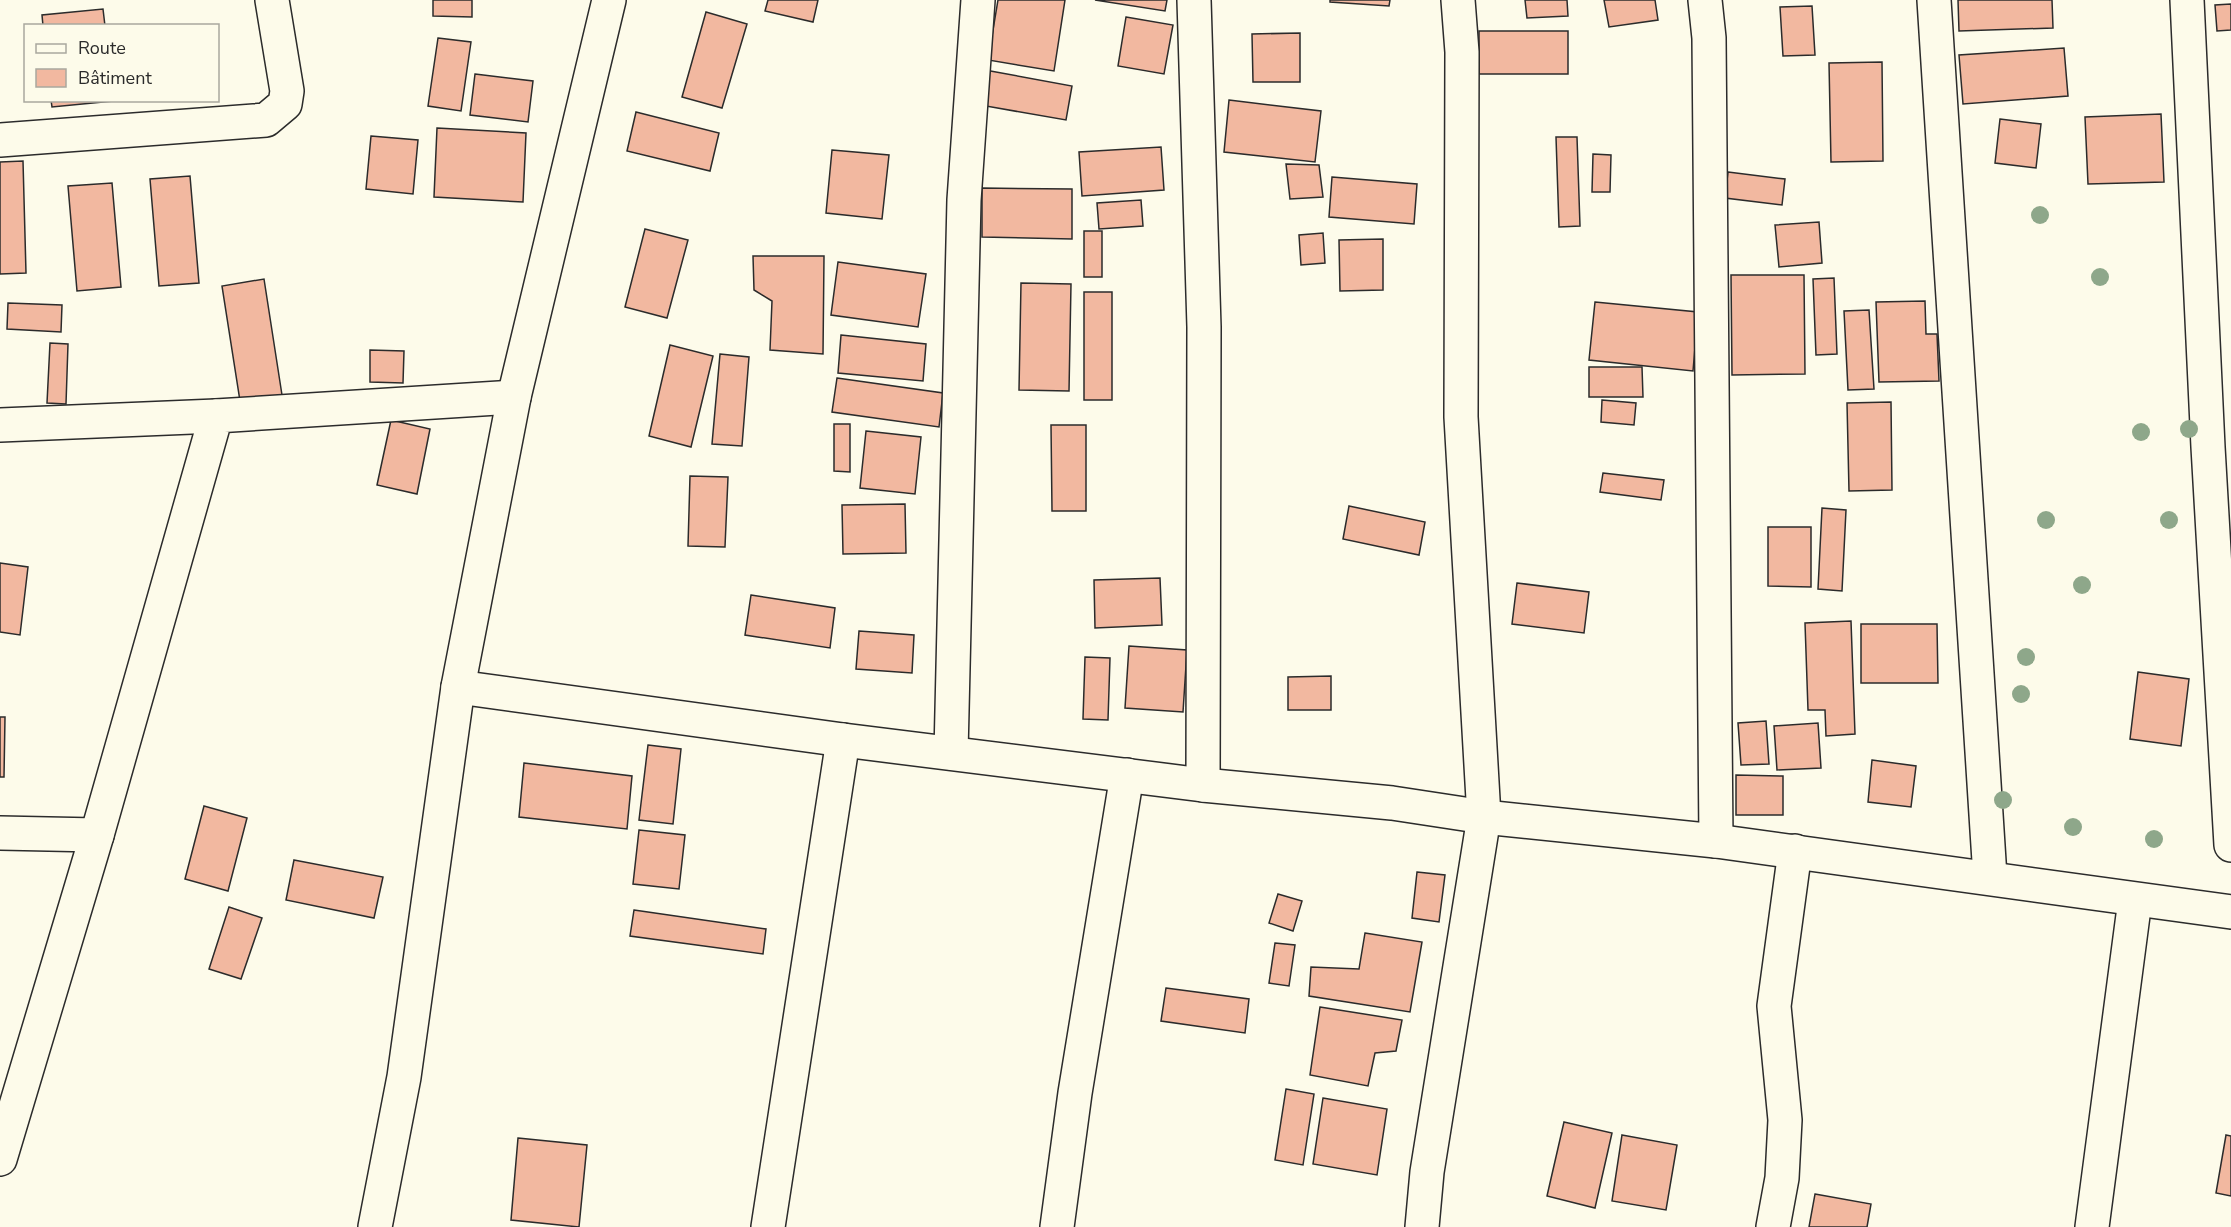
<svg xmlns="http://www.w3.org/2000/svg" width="2231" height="1227" viewBox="0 0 2231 1227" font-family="'Nunito Sans',sans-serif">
<rect width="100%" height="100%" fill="#fdfbea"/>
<g fill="#f2b8a0" stroke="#2b2b2b" stroke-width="1.5">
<path d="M433,0h39v17l-39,-1z"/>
<path d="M768,0h50l-5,22 -48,-11z"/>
<path d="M998,0h67l-11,71 -66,-11z"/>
<path d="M1095,0h72l-2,11z"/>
<path d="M1330,0h60l-1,6 -59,-4z"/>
<path d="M1525,0h42l1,16 -41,2z"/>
<path d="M1604,0h51l3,20 -49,7z"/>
<path d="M1958,0h94l1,28 -94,3z"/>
<path d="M2231,4v26l-14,1 -2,-26z"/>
<path d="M1812,6l3,49 -32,1 -3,-49z"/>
<path d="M103,9l2,17h-62l-1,-11z"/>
<path d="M706,12l41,12 -25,84 -40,-11z"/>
<path d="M1126,17l47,8 -9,49 -46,-8z"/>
<rect x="1479" y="31" width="89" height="43"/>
<path d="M1300,33v49h-47l-1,-48z"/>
<path d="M438,38l33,4 -10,69 -33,-5z"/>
<path d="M2064,48l4,48 -105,8 -4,-49z"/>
<path d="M1882,62l1,99 -52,1 -2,-99z"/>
<path d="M985,70l87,16 -6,34 -86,-15z"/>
<path d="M475,74l58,7 -5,41 -58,-7z"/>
<path d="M51,100h62v1l-61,6z"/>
<path d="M1229,100l92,11 -6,51 -91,-10z"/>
<path d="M636,112l83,21 -9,38 -83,-20z"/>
<path d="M2161,114l3,68 -76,2 -3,-67z"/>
<path d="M2000,119l41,5 -5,44 -41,-5z"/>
<path d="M437,128l89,5 -3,69 -89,-5z"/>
<path d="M371,136l47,4 -5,54 -47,-5z"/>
<path d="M1556,137h21l3,89 -21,1z"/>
<path d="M1161,147l3,43 -82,6 -3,-44z"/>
<path d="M832,150l57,5 -7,64 -56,-6z"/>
<path d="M1593,154l18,1 -1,37h-18z"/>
<path d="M23,161l3,112 -26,1v-112z"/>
<path d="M1286,164l33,1 4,32 -33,2z"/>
<path d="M1728,172l57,7 -3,26 -57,-7z"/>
<path d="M190,176l9,107 -40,3 -9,-107z"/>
<path d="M1332,177l85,7 -3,40 -85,-7z"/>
<path d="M112,183l9,104 -44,4 -9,-105z"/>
<path d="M982,188l90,1v50l-90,-2z"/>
<path d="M1141,200l2,26 -44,3 -2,-26z"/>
<path d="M1819,222l3,41 -43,4 -4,-42z"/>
<path d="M645,229l43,11 -21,78 -42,-11z"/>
<rect x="1084" y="231" width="18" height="46"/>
<path d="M1323,233l2,30 -24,2 -2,-30z"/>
<path d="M1383,239v51l-43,1 -1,-51z"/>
<path d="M753,256h71l-1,98 -53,-4 2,-49 -18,-11z"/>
<path d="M838,262l88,12 -8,53 -87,-12z"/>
<path d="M1731,275h73l1,99 -73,1z"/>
<path d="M1834,278l3,76 -21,1 -3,-76z"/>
<path d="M264,279l18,116 -42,6 -18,-115z"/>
<path d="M1021,283l50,1 -2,107 -50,-1z"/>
<rect x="1084" y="292" width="28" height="108"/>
<path d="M1925,301l1,33h11l2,47 -60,1 -3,-80z"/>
<path d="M1595,302l103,10 -5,59 -104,-11z"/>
<path d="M8,303l54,2 -1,27 -54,-3z"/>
<path d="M1869,310l5,79 -26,1 -4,-79z"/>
<path d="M841,335l85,9 -3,37 -85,-8z"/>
<path d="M50,343l18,1 -2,60 -19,-1z"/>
<path d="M670,345l43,11 -22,91 -42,-11z"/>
<path d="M370,350l34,1 -1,32 -33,-1z"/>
<path d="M720,354l29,3 -7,89 -30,-2z"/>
<path d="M1589,367h53l1,30h-54z"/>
<path d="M837,378l106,15 -4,34 -107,-15z"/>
<path d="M1602,400l34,3 -2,22 -33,-3z"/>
<path d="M1891,402l1,88 -43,1 -2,-88z"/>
<path d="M391,420l39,9 -13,65 -40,-9z"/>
<path d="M834,424h16v48l-16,-1z"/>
<path d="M1051,425h35v86h-34z"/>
<path d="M866,431l55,6 -6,57 -55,-6z"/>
<path d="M1603,473l61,7 -3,20 -61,-8z"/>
<path d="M690,476l38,1 -3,70 -37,-1z"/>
<path d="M905,504l1,49 -63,1 -1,-49z"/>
<path d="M1349,506l76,16 -6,33 -76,-16z"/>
<path d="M1822,508l24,2 -4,81 -24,-2z"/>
<path d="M1768,527h43v60l-43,-1z"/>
<path d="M0,563l28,4 -8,68 -20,-3z"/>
<path d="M1160,578l2,47 -67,3 -1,-48z"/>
<path d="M1517,583l72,9 -5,41 -72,-9z"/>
<path d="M751,595l84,13 -5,40 -85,-13z"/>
<path d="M1851,621l4,113 -29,2 -1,-26h-17l-3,-87z"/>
<path d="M1861,624h76l1,59h-77z"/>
<path d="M859,631l55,4 -2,38 -56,-4z"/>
<path d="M1129,646l58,4 -4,62 -58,-4z"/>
<path d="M1085,657l25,1 -2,62 -25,-1z"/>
<path d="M2138,672l51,7 -8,67 -51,-7z"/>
<path d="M1331,676v34h-43v-33z"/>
<path d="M0,717h5l-1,60h-4z"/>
<path d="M1766,721l3,43 -28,1 -3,-42z"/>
<path d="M1818,723l3,45 -44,2 -3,-44z"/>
<path d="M648,745l33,4 -8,75 -34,-4z"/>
<path d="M1872,760l44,6 -5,41 -43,-5z"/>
<path d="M524,763l108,13 -5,53 -108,-12z"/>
<path d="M1736,775l47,1v39h-47z"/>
<path d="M204,806l43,12 -19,73 -43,-12z"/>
<path d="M639,830l46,5 -6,54 -46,-5z"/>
<path d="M294,860l89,17 -9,41 -88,-18z"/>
<path d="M1417,872l28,3 -6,47 -27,-4z"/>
<path d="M1278,894l24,7 -9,30 -24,-8z"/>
<path d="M229,907l33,11 -21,61 -32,-10z"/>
<path d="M634,910l132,19 -3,25 -133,-18z"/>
<path d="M1365,933l57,9 -12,70 -101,-16 2,-29 48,2z"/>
<path d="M1275,943l20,2 -6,41 -20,-3z"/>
<path d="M1166,988l83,11 -4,34 -84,-12z"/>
<path d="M1320,1007l82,13 -6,31 -21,2 -7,33 -58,-11z"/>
<path d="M1286,1089l28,5 -11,71 -28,-5z"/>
<path d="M1323,1098l64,11 -10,66 -64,-11z"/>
<path d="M1564,1122l48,11 -17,75 -48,-12z"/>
<path d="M1622,1135l55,10 -11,65 -54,-9z"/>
<path d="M2226,1135l5,1v60l-15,-3z"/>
<path d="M518,1138l69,7 -8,82 -68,-7z"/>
<path d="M1815,1194l56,10 -4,23h-58z"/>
</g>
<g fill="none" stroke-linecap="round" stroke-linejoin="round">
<g stroke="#2b2b2b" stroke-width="36">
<g id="minor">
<path d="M1194,0l10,327 -1,458"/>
<path d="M1705,0l4,38 7,803"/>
<path d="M1934,0l56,877"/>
<path d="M2187,0l21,447 23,398"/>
<path d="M0,140l266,-20 19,-16 2,-13 -15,-91"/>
<path d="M0,425l216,-9"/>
<path d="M458,687l385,53 360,45 189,18 92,14 232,24 515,71"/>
<path d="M951,753l13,-553 14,-200"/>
<path d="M0,833l97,2"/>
<path d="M0,1159l97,-324 119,-419 298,-19"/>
<path d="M375,1227l29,-150 54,-390 56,-290 95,-397"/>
<path d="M768,1227l75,-487"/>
<path d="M1057,1227l18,-134 52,-318"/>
<path d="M1422,1227l5,-55 57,-355 -23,-400 1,-365 -4,-52"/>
<path d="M1773,1227l9,-49 3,-58 -11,-114 21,-155"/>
<path d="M2092,1227l43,-327"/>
</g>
</g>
<use href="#minor" stroke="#fdfbea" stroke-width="33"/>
</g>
<g fill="#8ea78a">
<circle cx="2040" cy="215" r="9"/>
<circle cx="2100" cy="277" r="9"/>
<circle cx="2189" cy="429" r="9"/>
<circle cx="2141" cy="432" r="9"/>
<circle cx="2046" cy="520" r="9"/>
<circle cx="2169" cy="520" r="9"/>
<circle cx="2082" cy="585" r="9"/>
<circle cx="2026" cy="657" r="9"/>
<circle cx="2021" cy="694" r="9"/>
<circle cx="2003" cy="800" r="9"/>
<circle cx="2073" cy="827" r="9"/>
<circle cx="2154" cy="839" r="9"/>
</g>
<rect x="24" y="24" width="195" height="78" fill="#fdfbea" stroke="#a9a89e" stroke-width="1.5"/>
<rect x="36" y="44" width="30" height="9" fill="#fdfbea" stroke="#a9a89e" stroke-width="1.5"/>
<text x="78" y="54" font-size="18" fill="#2b2b2b">Route</text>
<rect x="36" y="69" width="30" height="18" fill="#f2b8a0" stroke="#a9a89e" stroke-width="1.5"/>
<text x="78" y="84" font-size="18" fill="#2b2b2b">Bâtiment</text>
</svg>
